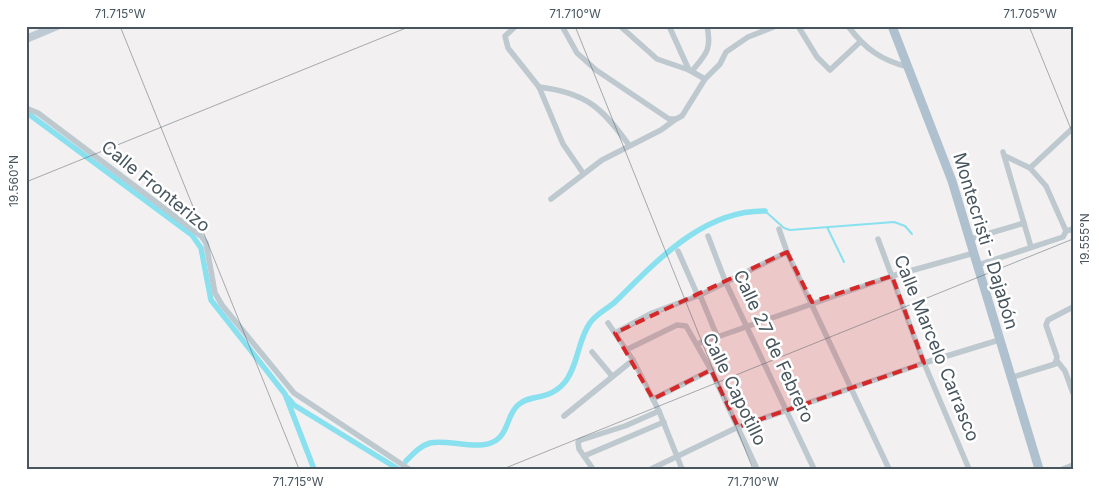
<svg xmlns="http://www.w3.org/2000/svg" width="1099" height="495" viewBox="0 0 1099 495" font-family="Inter,sans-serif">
<rect width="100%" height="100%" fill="#f2f0f0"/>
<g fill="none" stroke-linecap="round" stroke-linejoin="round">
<g stroke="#89e0ef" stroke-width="2">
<path d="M765,211l19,17 6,2 104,-8 11,4 7,8"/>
<path d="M827,227l17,35"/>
<path d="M399,469l1,-1"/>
</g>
<g stroke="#89e0ef" stroke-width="5.5">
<path d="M26,112l166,123 9,13 10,52 74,94 29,75"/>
<path d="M288,398l6,7 104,64"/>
<path d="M406,461c8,-8 14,-15 24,-18 19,-5 55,11 70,-6 9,-10 8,-23 18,-32 13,-12 30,-3 47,-23 13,-16 13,-43 25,-59 6,-9 19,-15 26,-22 41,-40 87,-91 149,-90"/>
</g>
<g stroke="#bdc8cf" stroke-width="5.5">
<path d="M516,26l-11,10 3,12 31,39 24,57 20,29"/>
<path d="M562,26l15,27 19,17 73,49h7l6,-3 23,-37 15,-15 6,-12 22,-15 28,-11"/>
<path d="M620,26l37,33 32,11"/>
<path d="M669,26l20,44 16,9"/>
<path d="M798,26l19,31 13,13 30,-28"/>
<path d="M848,26c17,23 33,34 60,41"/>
<path d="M692,71c14,-17 20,-21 15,-45"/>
<path d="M539,87c48,6 63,21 90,58"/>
<path d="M26,108l12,5 163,123 5,7 9,50 7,12 72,88 115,76"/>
<path d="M1003,152l28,95"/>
<path d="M1005,156l25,12 16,18 20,45"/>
<path d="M1030,168l43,-40"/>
<path d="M551,199l51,-39 59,-30 15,-11"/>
<path d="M779,229l8,23 102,217"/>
<path d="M708,236l18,47 88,186"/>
<path d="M878,239l46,124 45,106"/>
<path d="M970,239l54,-16"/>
<path d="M678,251l20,45"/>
<path d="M978,265l85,-28 3,-6 7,-2"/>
<path d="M700,295l17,41"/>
<path d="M608,323l25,37 26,51 23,58"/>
<path d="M615,333l37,-20 48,-18 87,-43"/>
<path d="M697,344l195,-68 82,-23"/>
<path d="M628,349l49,-24 9,1 25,44 46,99"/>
<path d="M592,352l20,24"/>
<path d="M1057,361l8,10 8,22"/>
<path d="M1010,378l45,-14 2,-7 -11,-32 2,-5 25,-13"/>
<path d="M653,399l58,-29"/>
<path d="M564,416l69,-56"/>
<path d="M584,456l80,-34"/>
<path d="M593,469l-14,-20 -1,-7 3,-2 44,-14 34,-15"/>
<path d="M651,469l87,-42 186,-64 75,-23"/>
<path d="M1063,469l10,-4"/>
</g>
<path stroke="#bdc9d4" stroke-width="8" d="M26,39l31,-13"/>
<path stroke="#afc1cf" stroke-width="9" d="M892,26l60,155 87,288"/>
</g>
<path fill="#d62828" fill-opacity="0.2" stroke="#d62828" stroke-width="4" stroke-dasharray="10 6" stroke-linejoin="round" d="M787,252l25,50 80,-26 32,87 -186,64 -27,-57 -58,29 -38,-66z"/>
<path fill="none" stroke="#47555e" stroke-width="1" stroke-opacity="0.45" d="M120,26l179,443M575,26l178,443M1029,26l44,108M26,182l385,-156M503,469l570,-230"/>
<g text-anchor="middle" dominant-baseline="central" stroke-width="5" stroke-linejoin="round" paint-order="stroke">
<g font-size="18" fill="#47555e" stroke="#fff">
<text transform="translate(156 186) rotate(39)">Calle Fronterizo</text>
<text transform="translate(986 241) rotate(73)">Montecristi - Dajabón</text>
<text transform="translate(774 346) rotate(65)">Calle 27 de Febrero</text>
<text transform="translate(937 348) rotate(68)">Calle Marcelo Carrasco</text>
<text transform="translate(735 389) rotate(64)">Calle Capotillo</text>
</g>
</g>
<rect width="1099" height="495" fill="none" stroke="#ffffff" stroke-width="55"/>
<rect x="28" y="28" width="1044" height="440" fill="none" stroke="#47555e" stroke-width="2"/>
<g font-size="12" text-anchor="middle" fill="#47555e">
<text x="120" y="18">71.715°W</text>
<text x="575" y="18">71.710°W</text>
<text x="1030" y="18">71.705°W</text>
<text transform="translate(14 181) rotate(-90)" y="4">19.560°N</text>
<text transform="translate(1085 239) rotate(-90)" y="4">19.555°N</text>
<text x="298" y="486">71.715°W</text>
<text x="753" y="486">71.710°W</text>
</g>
</svg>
